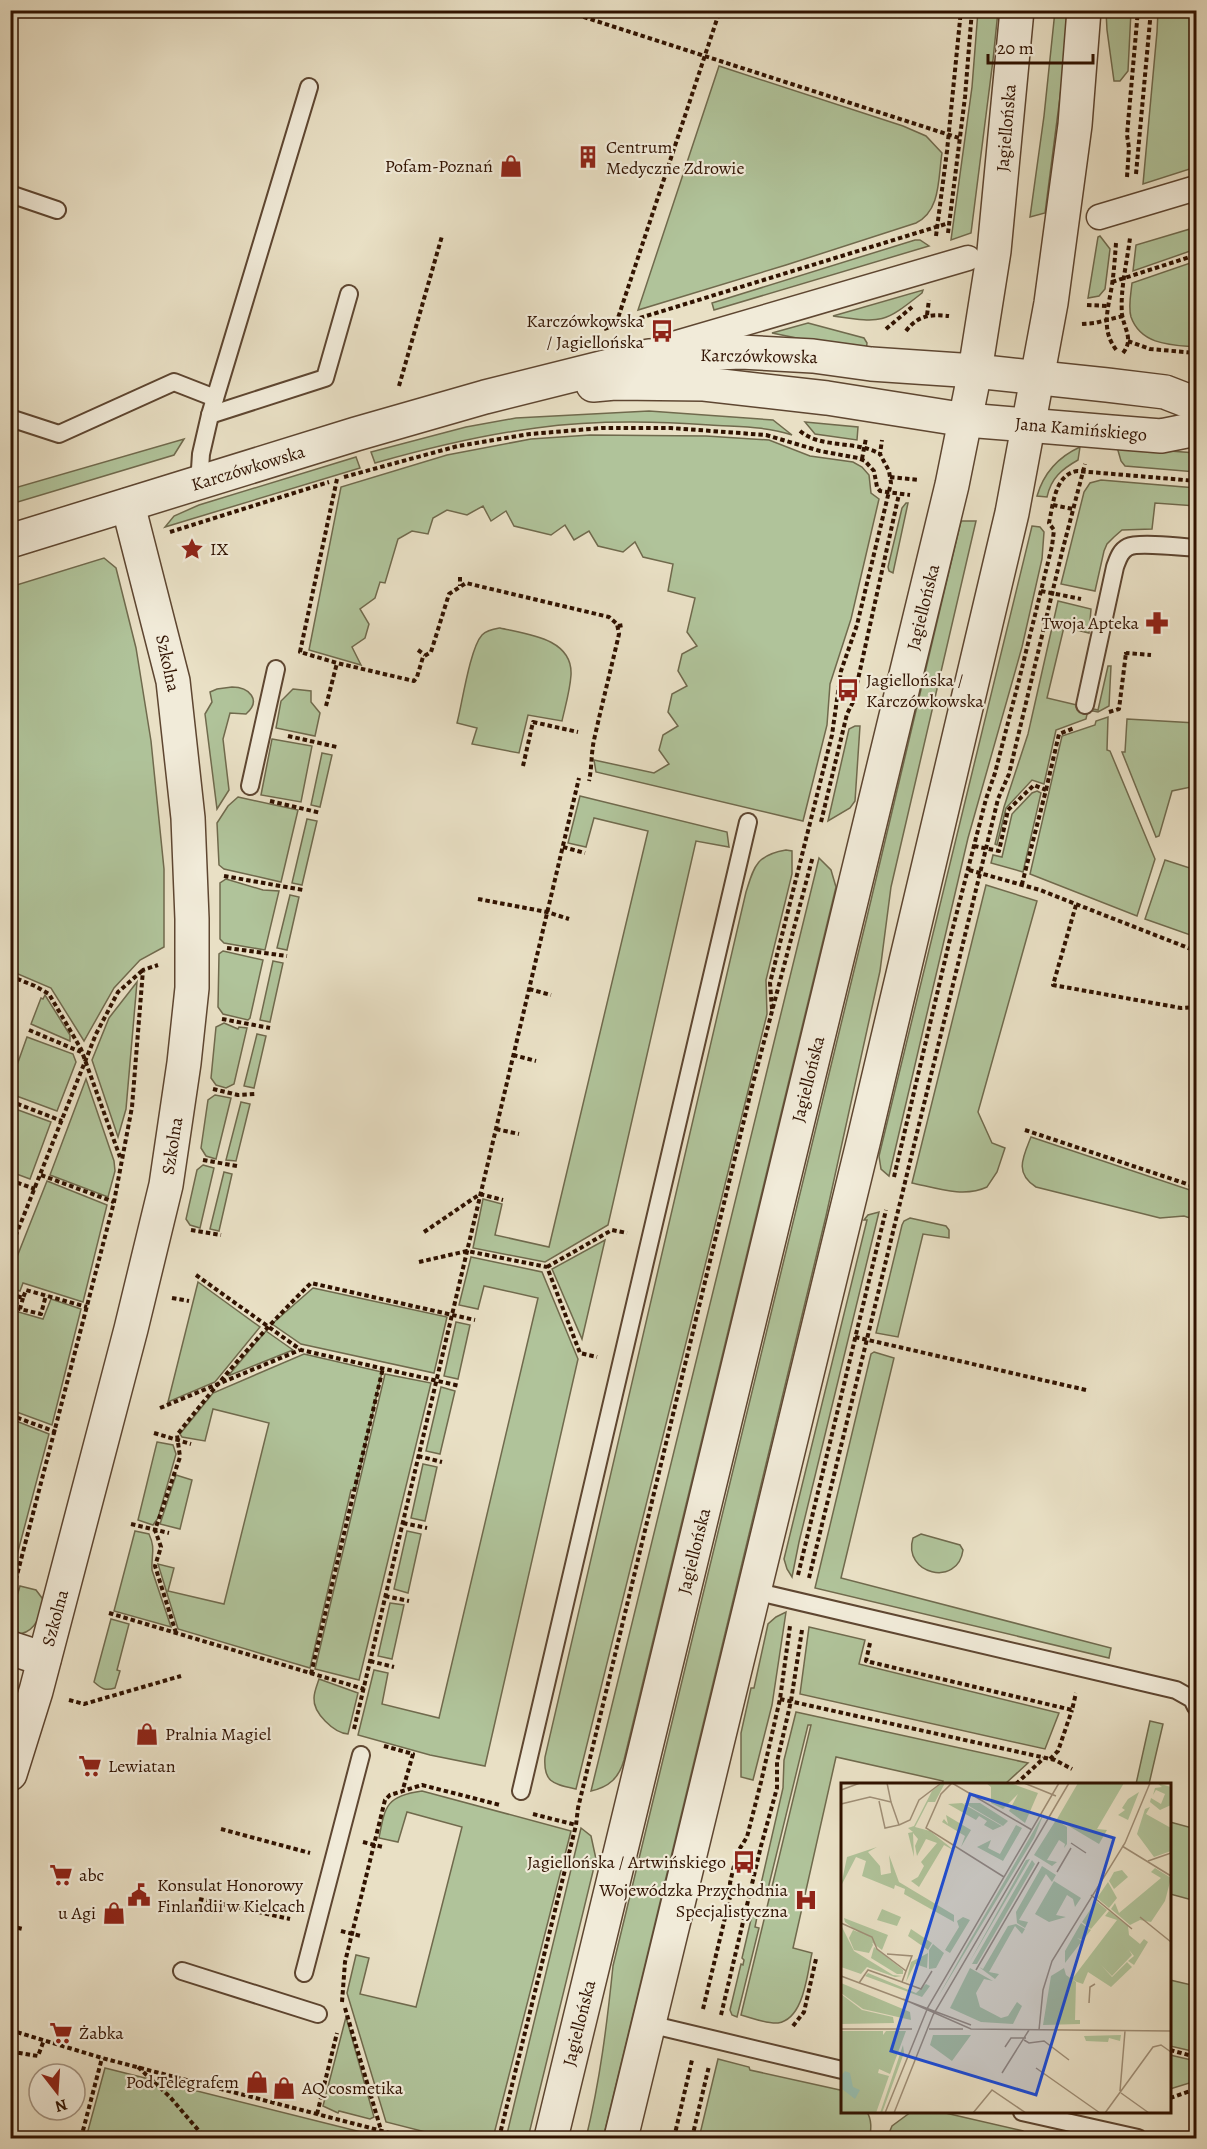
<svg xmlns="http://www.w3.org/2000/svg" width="1207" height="2149" viewBox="0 0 1207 2149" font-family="Alegreya,serif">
<rect width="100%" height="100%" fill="#e9e0c5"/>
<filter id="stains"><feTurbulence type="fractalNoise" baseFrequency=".00333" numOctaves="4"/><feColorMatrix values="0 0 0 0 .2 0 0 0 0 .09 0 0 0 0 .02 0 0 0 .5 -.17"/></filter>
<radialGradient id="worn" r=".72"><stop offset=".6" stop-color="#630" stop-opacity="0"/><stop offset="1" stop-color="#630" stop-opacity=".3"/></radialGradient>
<g fill="#b0c39a" stroke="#706a4d" stroke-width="1.5">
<path d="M978,11h20l-5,49 -22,173 -20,7 21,-153z"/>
<path d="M1055,11h15l-2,24 -23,178 -15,4 14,-101z"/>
<path d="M1106,11h25l-3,60 -8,10h-6l-7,-51z"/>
<path d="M1158,11h38v156l-53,17 14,-152z"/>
<path d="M719,66l184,60 23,10 16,17c-4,25 -1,58 -26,70l-130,42 -148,45z"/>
<path d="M1190,229l6,15v5l-63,22 3,-26z"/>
<path d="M1100,236l10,13 -5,40 -6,7 -11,2 10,-61z"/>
<path d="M915,240h5l9,6 -215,64 -2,-7z"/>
<path d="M1196,261v86c-25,-2 -55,-2 -65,-30 -3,-10 0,-24 1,-34z"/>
<path d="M923,290l-1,3c-39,31 -40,30 -89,23z"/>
<path d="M808,323l56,15 3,5 -1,9 -94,-19z"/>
<path d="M649,411l124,9 19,15c-26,-9 -55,-8 -82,-10 -57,-4 -116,-5 -174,3 -55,7 -108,20 -161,35l-4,-11 95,-25 50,-9z"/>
<path d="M805,422l53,5 -1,13 -42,-6z"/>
<path d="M590,435l116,1 63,4 41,16 43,6 9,5 7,8 2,18 8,6 -28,120 -21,65 -3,41 -24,96 -207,-49 -2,-12 60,13 15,-9 -10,-14 4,-15 15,-9 -10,-14 4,-18 15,-8 -9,-15 4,-17 15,-8 -10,-14 8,-34 -27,-7 5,-27 -30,-7 -8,-15 -12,10 -25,-6 -9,-15 -15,9 -9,-15 -14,10 -37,-9 -8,-15 -15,10 -8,-15 -16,9 -20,-5 -14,8 -5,16 -16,-3 -14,8 -13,44 -5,-1 -5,16 -15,11 9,15 -4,14 -13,9 9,18 -52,-15 32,-163 106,-32 84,-16z"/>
<path d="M184,439l-10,16 -163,49v-15z"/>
<path d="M1080,447l-2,13c-16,9 -27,18 -31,37l-10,-1c7,-24 21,-39 43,-49z"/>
<path d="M1117,447l79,6v19l-71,-6 -4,-5z"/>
<path d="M356,457l4,11 -195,59 9,-11 25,-11z"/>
<path d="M1101,480l95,8v18l-41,-3 -3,26 -30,1 -8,7 -7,7 -3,7 -9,40 -34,-7 23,-92 6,-9z"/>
<path d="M906,503h2l-15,70 -4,-2 -1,-4 14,-59z"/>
<path d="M961,521h15l-85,366 -11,84 -54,245 -223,922h-17c14,-57 21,-114 27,-172l254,-1049z"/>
<path d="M1032,526l8,1 4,5 -2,27 -20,88 -54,191 -79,338 -8,-7 -2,-13z"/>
<path d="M104,558l12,10 20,80 15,93 13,128v78l-24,13 -26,28 -30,53 -33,-53 -40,-17 -1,-384z"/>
<path d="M1058,601l33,8 -2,24 -25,-6 -17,71 51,12 10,-44h3l-2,40 -11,6 -10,-2 -2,9 -30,11 -12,54 -12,-4 -26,28 -9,37 -2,-1 9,-37 24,-73z"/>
<path d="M500,628c26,6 73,10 71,47 -1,16 -6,32 -9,46l-34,-6 -9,38 -47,-9 5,-16 -20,-5c5,-19 13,-75 25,-88 5,-5 12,-6 18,-7z"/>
<path d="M232,687c17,0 30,13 14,27l-16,-1 -7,26 6,51 -12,19 -12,-95 7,-12 -2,-10 7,-3z"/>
<path d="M293,689l18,2v11l9,11 -5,23 -39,-8 5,-27z"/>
<path d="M1108,717l-1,33 3,1 45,108 -18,57 -107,-42 32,-138 33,-11 1,-4z"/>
<path d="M1127,719l69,4v63l-24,5 -13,45 -3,1 -34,-85h3z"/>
<path d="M855,726h5l-5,75 -5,7 -22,13 21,-92z"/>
<path d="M272,739l40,7 -11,56 -40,-7z"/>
<path d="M322,753l10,2 -12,52 -9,-2z"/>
<path d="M1037,791l4,2 -18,79 -32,-9 2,-8 9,2 10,-43 20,-21z"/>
<path d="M580,796l147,36 2,15 -33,-6 -88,384 -63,37 -72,-14 10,-49 19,5 -7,31 54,12 99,-416 -54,-13 -8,29 -18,-4z"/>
<path d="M238,797l60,13 -17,72 -57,-13 -5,-4 -2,-42 11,-17z"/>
<path d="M307,819l10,2 -15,64 -10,-2z"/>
<path d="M786,850l6,1v23l-26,106 1,34 -191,775c-22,-5 -33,-6 -31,-32l201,-865c8,-25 10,-37 40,-42z"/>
<path d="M819,858l12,12 5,17 -212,873c-5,18 -15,27 -33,31z"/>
<path d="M1165,860l31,10v67l-51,-18z"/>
<path d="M226,879l37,11 16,1 -14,59 -41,-7 -4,-4v-56z"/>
<path d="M986,885l51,16 -59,211 14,31 13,5 -8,24 -10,15c-23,11 -51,1 -75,-4z"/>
<path d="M290,895l9,2 -12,53 -10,-2z"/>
<path d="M223,951l40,9 -13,58 -2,2 -25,-6 -5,-7 1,-53z"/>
<path d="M273,961l10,2 -13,59 -10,-2z"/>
<path d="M137,982l-11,127 -8,28 -26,-77 17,-42z"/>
<path d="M45,995l25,40v6l-39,-17 10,-26 2,1z"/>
<path d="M224,1023l14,6 1,-2 8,1 -13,56 -8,4 -10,-3 -5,-7 5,-51z"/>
<path d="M257,1034l9,2 -12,52 -10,-2z"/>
<path d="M27,1037l46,17 3,8 -19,49 -46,-17v-12z"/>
<path d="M86,1079l28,82 1,10 -7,26 -58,-22z"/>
<path d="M215,1095l16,3 -15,61 -10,-3 -5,-8 7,-48z"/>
<path d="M241,1102l9,2 -14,57 -10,-1z"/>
<path d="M10,1107l41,15 -21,57 -19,-7z"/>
<path d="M1031,1137l165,55v28l-12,-4 -24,2 -124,-31c-22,-14 -13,-30 -5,-50z"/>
<path d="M203,1165l11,3 -14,60 -10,-3 -4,-6 11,-49z"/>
<path d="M224,1172l8,2 -13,57 -9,-2z"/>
<path d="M47,1181l60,24 -24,97 -60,-19 -3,8 -9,-3v-16z"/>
<path d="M879,1212l-80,330 -7,35 -5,-8 -3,-10 83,-339h-3l4,-5z"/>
<path d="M910,1218l36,8 3,4v8l-26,-4 -25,103 -22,-4 26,-108 2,-4z"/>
<path d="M605,1240l-23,99 -30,-70z"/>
<path d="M471,1257l71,15 36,87 -93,407 -55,-11 -72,-20 16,-65 14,3 -6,31 57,14 99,-420 -54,-12 -6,23 -19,-4z"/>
<path d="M198,1282l62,45 -45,55 -47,20z"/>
<path d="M313,1288l134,29 -13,56 -133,-29 -29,-20z"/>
<path d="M11,1299l7,4 -3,8 28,8 8,-20 30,10 -29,116 -41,-15z"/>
<path d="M456,1322l14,3 -12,54 -14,-3z"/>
<path d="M266,1331l27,19 -65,26z"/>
<path d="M874,1352l20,6 -53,220 270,70 -2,10 -294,-70 56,-234z"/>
<path d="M304,1354l78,18 -27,119 -4,-1 -41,178 -132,-39 -20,-65 16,4 -6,23 56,13 45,-181 -56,-14 -8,32 -23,-4 -2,-3 33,-41z"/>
<path d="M385,1374l46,9 -72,297 -44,-11z"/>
<path d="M441,1387l14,4 -15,63 -14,-3z"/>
<path d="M11,1419l38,15 -38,144z"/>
<path d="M157,1442l16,3 3,9 -18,64 -5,7 -15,-5z"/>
<path d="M423,1464l14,3 -12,54 -14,-3z"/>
<path d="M176,1475l16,5 -12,49 -20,-5z"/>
<path d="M135,1531l14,3c7,15 2,21 3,36l19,57 -57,-16z"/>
<path d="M407,1531l14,3 -13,59 -14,-4z"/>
<path d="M921,1534l39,11 3,5c-5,38 -61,24 -50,-12z"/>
<path d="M20,1586l16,4 9,12c-6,17 -12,35 -34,32l-1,-15z"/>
<path d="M390,1603l14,2 -12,54 -14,-3z"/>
<path d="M786,1612l-14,93 -19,75 -12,-3v-44l10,-45h3l14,-64 8,-7z"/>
<path d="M111,1619l18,5 -12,46 3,1 -5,17c-10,3 -13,1 -21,-6z"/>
<path d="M809,1627l56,13 -6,24 200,49 -14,36 -245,-55z"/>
<path d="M319,1679l39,14 -10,41c-14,-1 -35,-21 -34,-36 0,-6 3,-13 5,-19z"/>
<path d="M796,1712l232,51 -23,21h-63l1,-3 -107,-24 -43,191 19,5c-5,21 -8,66 -34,70 -11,1 -26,-5 -37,-8l70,-290h-3l-42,172h-8l25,-109 1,-28z"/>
<path d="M1150,1721l13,3 -14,60h-13z"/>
<path d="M422,1791l149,40 -78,307h-44l-63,-16 -39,-129 9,-38 13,3 -9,36 56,13 46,-180 -55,-15 -9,30 -19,-4c6,-32 7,-42 43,-47z"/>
<path d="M1170,1822l26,7v72l-26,-7z"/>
<path d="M581,1828l10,8 5,23 -68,279h-22z"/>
<path d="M753,1911l5,1 -3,15 4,1 -22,89 -5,-2 -2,-5 11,-46 2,1 1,-5 -2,-2z"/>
<path d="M1170,1980l26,6v66l-26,-6z"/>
<path d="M346,2017l28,100 -4,2 -31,-8 -1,2 -15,-7z"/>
<path d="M1170,2055l26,6v20l-26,8z"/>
<path d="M718,2059l31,8 1,3 90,20 2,1v21h25c5,8 4,17 3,26h-171z"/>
<path d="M105,2068l280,70h-299z"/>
<path d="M911,2112h30l82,19 2,7h-138l5,-12z"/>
</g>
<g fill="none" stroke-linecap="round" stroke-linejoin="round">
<g stroke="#5e4631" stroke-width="20">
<g id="service">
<path d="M10,194l47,16"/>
<path d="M210,415l115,-37 24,-84"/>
<path d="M10,418l49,16 115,-52 41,16"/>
<path d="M199,484l2,-30 9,-39 99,-328"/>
<path d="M1085,705l30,-138c3,-8 5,-16 13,-20 10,-5 55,0 68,1"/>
<path d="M250,786l26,-117"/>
<path d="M754,1591l422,99 16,9 4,8"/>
<path d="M521,1791l227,-969"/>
<path d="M182,1971l136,43"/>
<path d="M304,1973l57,-218"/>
<path d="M649,2024l193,46"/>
<path d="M1022,2112l116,26"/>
</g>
</g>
<g stroke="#5e4631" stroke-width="27">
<g id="pedestrian">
<path d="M1099,217l97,-29"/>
<path d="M663,347l305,-89"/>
</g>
</g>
<g stroke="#5e4631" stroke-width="36">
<g id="minor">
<path d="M593,385l22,-2 89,1 123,14 139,22 145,12 50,4 35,-7"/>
<path d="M10,541l346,-107 129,-37 164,-41 92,-4 72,4 58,8 104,7 132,14 58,7 31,12"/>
<path d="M10,1648l34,11"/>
<path d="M10,1774l26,-83 95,-362 35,-144 18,-122 8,-75v-69l-4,-101 -15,-137 -45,-176"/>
</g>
</g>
<g stroke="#5e4631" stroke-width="36">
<g id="tertiary">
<path d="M551,2138l401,-1653 23,-114 19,-120 23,-241"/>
<path d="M621,2138l243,-999 148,-626 39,-210 24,-178 9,-115"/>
</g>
</g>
<g stroke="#301200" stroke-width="4" stroke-dasharray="4.5 3" stroke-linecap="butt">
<path d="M562,10l397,128"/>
<path d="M1136,174l15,-164"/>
<path d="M1127,177l2,-29 -2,-13 11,-125"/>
<path d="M948,233l17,-136 7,-87"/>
<path d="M936,236l11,-85 14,-141"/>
<path d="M1116,243c-1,14 -2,28 -4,42 -4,25 -12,46 6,67"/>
<path d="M1112,282l84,-27"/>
<path d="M1087,305l21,1"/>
<path d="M927,315l2,-15"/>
<path d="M616,324l104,-314"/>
<path d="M1082,324l13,-1 28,-7"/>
<path d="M604,329l345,-106"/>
<path d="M886,329l26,-22"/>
<path d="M906,331c12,-16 25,-17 43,-15"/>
<path d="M1128,341l22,8 46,4"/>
<path d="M1123,353c11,-14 1,-24 -1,-39 -2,-24 5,-52 8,-76"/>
<path d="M399,386l43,-150"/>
<path d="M800,431c21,18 56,9 80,23"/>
<path d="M862,459l4,-21"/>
<path d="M344,477l114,-31 72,-12 72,-6h69l95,7 54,16 38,7 7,3 9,10 3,16 3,4 30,4"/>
<path d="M890,477l29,3"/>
<path d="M337,479l-37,173 37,11 77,18 3,-4 6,-20 8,-5 18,-58 17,-11 143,34 8,7 2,10c-8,35 -17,70 -25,106 -3,14 -2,27 -5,41"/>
<path d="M1053,505l20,4"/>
<path d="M170,532l159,-50"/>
<path d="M460,577v9"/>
<path d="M1041,591l40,8"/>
<path d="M618,626l6,-1"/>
<path d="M418,650l7,5"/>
<path d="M1126,652v1l25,2"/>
<path d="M326,706l11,-43"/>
<path d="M1109,712l10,-3 7,-56"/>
<path d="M288,736l49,11"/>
<path d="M523,766l10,-44 45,10"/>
<path d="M1046,790l13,-56 15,-6"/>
<path d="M270,801l51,12"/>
<path d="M821,822l26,-108 6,-12 46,-208"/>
<path d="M974,846l25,5 9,-41 26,-25 12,5 -24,94"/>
<path d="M563,847l22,6"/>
<path d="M969,870l71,20 156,61"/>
<path d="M224,876l79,14"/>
<path d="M478,899l69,13 22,7"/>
<path d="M1076,905l-23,80 128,23 15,-1"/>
<path d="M227,948l60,8"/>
<path d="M10,976l25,10 14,8 32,55 39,108"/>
<path d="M529,989l22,6"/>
<path d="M772,1009l-2,-26 62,-248 9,-64 16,-46 34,-142 -2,-12 -9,-17 2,-14"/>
<path d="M222,1019l48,9"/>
<path d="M29,1030l52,22"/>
<path d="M513,1055l23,6"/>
<path d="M213,1089l25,6 17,-1"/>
<path d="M10,1101l52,20"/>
<path d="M496,1129l23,5"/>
<path d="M1025,1130l171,57"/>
<path d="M203,1160l34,6"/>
<path d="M41,1175l73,27"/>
<path d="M894,1177l55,-234 37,-144 9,-26 24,-93 33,-134 2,-16 -5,-7c4,-18 6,-50 29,-52l118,10"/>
<path d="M10,1180l25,9"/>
<path d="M191,1230l30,5"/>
<path d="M424,1232l56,-38 23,6"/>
<path d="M10,1250l86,-216 22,-42 25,-22"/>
<path d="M419,1262l48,-11 80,16 33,86 17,4"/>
<path d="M547,1267l65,-37 15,3"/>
<path d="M196,1275l105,75 159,36"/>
<path d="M10,1294l13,4 3,-8 61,17"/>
<path d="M23,1298l-3,11 21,5 5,-19"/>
<path d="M172,1298l17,3"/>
<path d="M855,1337l231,53"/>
<path d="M160,1408l140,-58"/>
<path d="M10,1415l46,17"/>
<path d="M154,1433l37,11"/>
<path d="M418,1456l24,6"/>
<path d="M403,1523l24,5"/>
<path d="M131,1524l38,9"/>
<path d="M798,1575l88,-365"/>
<path d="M809,1578l189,-779 11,-25 53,-222 23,-88"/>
<path d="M385,1596l24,5"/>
<path d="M10,1602l104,-400 18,-95 11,-137 15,-5"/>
<path d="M109,1613l255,76"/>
<path d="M176,1633l-21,-67 6,-19 -6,-17 25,-73 -3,-22c42,-54 85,-104 134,-152l164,37"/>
<path d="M870,1643l-4,18 206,49 4,-17"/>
<path d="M370,1661l24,6"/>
<path d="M311,1674l72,-306"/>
<path d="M780,1699l275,61 17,9"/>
<path d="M69,1700l15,4 97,-28"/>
<path d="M354,1729l225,-951"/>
<path d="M384,1746l29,8 -10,35"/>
<path d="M1050,1759l8,-8 14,-41"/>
<path d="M1016,1784l28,-26"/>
<path d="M533,1814l43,11"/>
<path d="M221,1829l89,24"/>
<path d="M363,1842l20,5"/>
<path d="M199,1899l91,20"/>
<path d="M10,1926l13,3"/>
<path d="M341,1931l20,5"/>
<path d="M342,2002l3,-40 40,-162 5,-5 32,-10 78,20"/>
<path d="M345,2008l36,122"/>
<path d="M703,2009l28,-116 -1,-10 7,-30 10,-16 14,-55 19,-83 10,-73"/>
<path d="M721,2015l40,-169 16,-58v-26l14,-61 11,-71"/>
<path d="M793,2026l11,-14 12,-53"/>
<path d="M10,2030l92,28 307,80"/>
<path d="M1170,2050l26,7"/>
<path d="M10,2062l4,-10 24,4 6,-16"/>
<path d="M138,2067l32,30 35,41"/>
<path d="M1170,2098l26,-9"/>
<path d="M317,2114l20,-81"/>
<path d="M81,2138l21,-80"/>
<path d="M499,2138l77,-313 2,-17 174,-721 61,-231"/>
<path d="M674,2138l18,-78"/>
<path d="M692,2138l17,-72"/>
</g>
<use href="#service" stroke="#f1ebd9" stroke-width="16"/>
<use href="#pedestrian" stroke="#f1ebd9" stroke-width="24"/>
<use href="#minor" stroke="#f1ebd9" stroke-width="33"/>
<use href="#tertiary" stroke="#f1ebd9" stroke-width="33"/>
</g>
<defs>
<g id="building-bare" transform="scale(1.8)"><path d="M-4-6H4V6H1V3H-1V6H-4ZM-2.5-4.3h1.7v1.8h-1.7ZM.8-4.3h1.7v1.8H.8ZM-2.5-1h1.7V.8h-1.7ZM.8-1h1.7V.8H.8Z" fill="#8f2418" stroke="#f1ebd9" stroke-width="2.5" paint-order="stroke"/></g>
<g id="shop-bare" transform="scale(1.8)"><path d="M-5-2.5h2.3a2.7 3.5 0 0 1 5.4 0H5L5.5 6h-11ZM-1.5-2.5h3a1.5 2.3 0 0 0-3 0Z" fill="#8f2418" stroke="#f1ebd9" stroke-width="2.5" paint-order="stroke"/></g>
<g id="bus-bare" transform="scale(1.8)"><path d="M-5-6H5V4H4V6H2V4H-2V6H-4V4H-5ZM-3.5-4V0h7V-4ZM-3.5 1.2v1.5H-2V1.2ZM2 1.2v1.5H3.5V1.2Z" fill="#8f2418" stroke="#f1ebd9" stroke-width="2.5" paint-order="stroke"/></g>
<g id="sight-bare" transform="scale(1.8)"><path d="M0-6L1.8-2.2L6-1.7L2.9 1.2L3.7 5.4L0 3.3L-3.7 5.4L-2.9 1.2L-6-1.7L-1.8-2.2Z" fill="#8f2418" stroke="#f1ebd9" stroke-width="2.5" paint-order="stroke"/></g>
<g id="pharmacy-bare" transform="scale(1.8)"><path d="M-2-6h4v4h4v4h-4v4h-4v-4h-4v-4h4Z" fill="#8f2418" stroke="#f1ebd9" stroke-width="2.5" paint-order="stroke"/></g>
<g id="supermarket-bare" transform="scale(1.8)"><path d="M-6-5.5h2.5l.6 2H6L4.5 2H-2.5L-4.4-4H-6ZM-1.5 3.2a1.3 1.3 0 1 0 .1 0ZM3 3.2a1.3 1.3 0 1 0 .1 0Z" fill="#8f2418" stroke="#f1ebd9" stroke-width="2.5" paint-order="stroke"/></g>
<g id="civic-bare" transform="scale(1.8)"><path d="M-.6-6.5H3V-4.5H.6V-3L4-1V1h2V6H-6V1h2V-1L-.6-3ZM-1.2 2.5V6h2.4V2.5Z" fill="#8f2418" stroke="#f1ebd9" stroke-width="2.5" paint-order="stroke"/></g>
<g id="hospital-bare" transform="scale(1.8)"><path d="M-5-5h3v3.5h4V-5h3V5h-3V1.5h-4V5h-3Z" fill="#8f2418" stroke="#f1ebd9" stroke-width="2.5" paint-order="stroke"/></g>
</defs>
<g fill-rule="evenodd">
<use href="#building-bare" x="588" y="157"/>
<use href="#shop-bare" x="511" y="166"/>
<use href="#bus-bare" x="662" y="331"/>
<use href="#sight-bare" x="192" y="549"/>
<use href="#pharmacy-bare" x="1157" y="623"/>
<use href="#bus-bare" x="848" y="690"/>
<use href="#shop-bare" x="147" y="1734"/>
<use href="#supermarket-bare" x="90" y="1766"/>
<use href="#bus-bare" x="744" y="1862"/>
<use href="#supermarket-bare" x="61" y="1875"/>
<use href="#civic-bare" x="139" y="1895"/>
<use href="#hospital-bare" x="806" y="1900"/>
<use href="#shop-bare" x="114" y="1913"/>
<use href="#supermarket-bare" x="61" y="2033"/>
<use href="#shop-bare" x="257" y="2082"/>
<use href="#shop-bare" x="284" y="2088"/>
</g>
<g text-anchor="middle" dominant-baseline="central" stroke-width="4.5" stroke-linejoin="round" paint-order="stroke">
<g font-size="18" fill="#301200" stroke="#f1ebd9">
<text transform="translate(1006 128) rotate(-85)">Jagiellońska</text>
<text transform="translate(759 356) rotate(1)">Karczówkowska</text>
<text transform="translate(1081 429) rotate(5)">Jana Kamińskiego</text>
<text transform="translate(248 468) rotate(-17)">Karczówkowska</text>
<text transform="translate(923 607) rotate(-76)">Jagiellońska</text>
<text transform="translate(168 663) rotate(78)">Szkolna</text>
<text transform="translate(808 1079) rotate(-76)">Jagiellońska</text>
<text transform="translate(172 1146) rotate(-81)">Szkolna</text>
<text transform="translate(694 1551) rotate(-76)">Jagiellońska</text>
<text transform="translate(55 1618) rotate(-75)">Szkolna</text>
<text transform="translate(579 2023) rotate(-76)">Jagiellońska</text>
</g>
<g font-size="18" fill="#301200" stroke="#f1ebd9" text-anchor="start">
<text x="606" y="147">Centrum<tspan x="606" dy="21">Medyczne Zdrowie</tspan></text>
<text x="493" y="166" text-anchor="end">Pofam-Poznań</text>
<text x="644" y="321" text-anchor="end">Karczówkowska<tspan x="644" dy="21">/ Jagiellońska</tspan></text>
<text x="210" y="549">IX</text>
<text x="1139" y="623" text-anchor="end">Twoja Apteka</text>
<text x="866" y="680">Jagiellońska /<tspan x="866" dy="21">Karczówkowska</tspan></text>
<text x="165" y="1734">Pralnia Magiel</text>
<text x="108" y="1766">Lewiatan</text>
<text x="726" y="1862" text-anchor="end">Jagiellońska / Artwińskiego</text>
<text x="79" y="1875">abc</text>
<text x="157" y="1885">Konsulat Honorowy<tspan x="157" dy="21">Finlandii w Kielcach</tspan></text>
<text x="788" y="1890" text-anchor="end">Wojewódzka Przychodnia<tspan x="788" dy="21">Specjalistyczna</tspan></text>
<text x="96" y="1913" text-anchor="end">u Agi</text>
<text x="79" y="2033">Żabka</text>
<text x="239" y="2082" text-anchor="end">Pod Telegrafem</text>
<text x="302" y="2088">AQ cosmetika</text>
</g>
</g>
<g transform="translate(841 1783)">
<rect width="330" height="330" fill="#e9e0c5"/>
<path d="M101,0h3l-10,19h-7l-13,25 15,4 25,20 -11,-6 -25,42 -8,-6 7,-4 6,-11 -3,-4 16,-19 -11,-4 -9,17 -2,-10 3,-7 -5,-6 1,24 -6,-24 5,-1 -5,-4 6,-2 18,-35zM145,0h24l28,10 -13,30 -16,-12 9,-17 -15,15 -12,-6v-16zM237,0h46l-27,46 10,1 -8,14 -42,-25zM316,0l14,4v18l-11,5 -10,-8 1,-4 10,6 4,-10 -9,-4 -3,5 2,-7 7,-1zM298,9l-11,28 -10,-5 7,-5 -3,-2 6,-9zM121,20l38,22 2,1 -9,4 -9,-5 3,-4 -8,-5 -3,4 -28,-16zM123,20h16l28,18 -5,5zM309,24l-4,7 25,14v23l-17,6 -17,-23 8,-25zM203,30l-10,25 -96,159 28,-50zM105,32l25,15 -10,17 4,-11 -23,-14 2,-3 4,5zM215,37l11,7v17l-3,4 1,-4 -6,-4 -12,20 10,2 -5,4 -18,-11zM175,42l6,3 -19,33 -26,-14 14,-7 -3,8 12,6zM36,64l-9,5 12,14 1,9 10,-2 -2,-18 10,27 55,33v7l-50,-28 1,-5 -10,-4 -1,4 -32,-13 4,-15 -10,-4 -15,29 6,-29zM189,76l-61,104 57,-103zM191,77l3,4 -58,100h-5zM201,83l14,9 -4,7 -6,-8 -27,46 9,2 -3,6 -8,-5 -1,-11zM314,85l16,10 -6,23 -14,21 -11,-2 -10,5 -19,-16 4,-6 4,10 42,-35 -10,-6zM281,87l6,7 -14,12 -5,-8 5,-9zM213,98l27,17 -6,9 -2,-8 -6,-4 -11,20 10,2 -17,5 -14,-8zM267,99l9,16 -8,10 -12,-10zM255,118l11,9 -16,19 -9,-7zM41,126l19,8 -4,9 -20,-6zM268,128l19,15 1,9 11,9 4,-5 4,3 -14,23 -6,-4 6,-5 -5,-6 3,5 -20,21 -11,-11 11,12 15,-15 5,5 -21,20 -23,-15 -5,12 -6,-2 -5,-3 45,-59 -12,-4zM122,134l7,3 -20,33 -5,-3 14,-23 -2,-6zM3,135l44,17 -6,15 -37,-28zM240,140l10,7 -8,10 -6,-2 5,3 -17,22v-12zM175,141l9,5 -3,5 -7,-8 -26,46 10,2 -4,5 -16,-12 4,2 25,-43zM0,142l13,26 39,24 9,1 -7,1 -28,-10 -6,7 -20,-7zM70,146l21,14 -4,7 -20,-14zM12,147l17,7 3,8 -4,8 -15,-3 -5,-12zM92,161l11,9 -8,15 -7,1v-19zM33,164l29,23v4h-6l-26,-16zM87,170l-1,15 -12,-4 -9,18 5,-20zM129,185l23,13 -9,-2 -8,14 4,14 21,11 7,-2 9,-14 5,4 -9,18 -32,-2 -31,-14zM223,185l2,7 10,7 -1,38h5v4l-37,1 8,-49zM27,190l48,20 10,-9 4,2 -8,11 -57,-21zM0,200l69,29 1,8 -48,-11 -22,-16zM0,211l21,16 31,7 1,6 -53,1zM0,248h42v4l3,-4h20l-16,43 -11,-5 -1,4 11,3 -13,37h-35zM92,252h38l-19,26 -22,-16zM280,252l-1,6 -11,-3 -1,4 -22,-1 -2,-5zM62,262l1,8 -22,60h-2z" fill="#b0c39a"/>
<path d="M4,288l5,2 3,14 7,3 -5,9 -13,-10 -1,-13z" fill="#98beaf"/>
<path fill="none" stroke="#9f8e76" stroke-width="1.5" d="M183,0l32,13M0,7l19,-7M38,18l6,27 14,-3 -8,-23M0,21l29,-7 21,5 -4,-19M58,42l11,-5 9,-20 21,-16M230,60l15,10M281,63l49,30M307,78l23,-8M216,89l14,-24M163,94l-78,-49 15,-34 11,-11 80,47M250,112l41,34M299,134l31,25M0,140l31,14 5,12 29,22 -4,11 19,7 11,-18M46,171l25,2 -6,15M135,187l63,-108M0,193l130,49M18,200l9,-13 34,12M62,216l68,30 200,2M248,220l1,-16 5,-3M0,246h71M88,246h34M198,247l4,-40 9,-29 73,-118 25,-60M183,257l5,3 15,-2 25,19M164,264l6,-9h15M195,285l64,45M161,290l27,-43M279,308l5,-60M280,310l28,20M44,330l43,-106 131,-224M53,330l39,-98 136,-232M132,330l19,-23 34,23M264,330l48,-66 8,-2 10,7"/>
<path fill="#1d4ed8" fill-opacity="0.15" stroke="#1d4ed8" stroke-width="3" d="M129,11l144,44 -78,257 -145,-44z"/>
<rect width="330" height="330" fill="none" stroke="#301200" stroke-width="3"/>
</g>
<rect width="1207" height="2149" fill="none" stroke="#e9e0c5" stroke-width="36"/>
<rect x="12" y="12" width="1183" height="2125" fill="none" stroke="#301200" stroke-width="3"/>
<rect x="18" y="18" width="1171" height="2113" fill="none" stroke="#301200" stroke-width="1.5"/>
<g transform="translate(57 2092) rotate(163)"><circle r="28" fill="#f1ebd9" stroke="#a49482" stroke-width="1.5"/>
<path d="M0-4.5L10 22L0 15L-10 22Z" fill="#8f2418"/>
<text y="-9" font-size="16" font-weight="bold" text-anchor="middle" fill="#301200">N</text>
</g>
<path d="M988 54v9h105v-9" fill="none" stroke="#301200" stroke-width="3"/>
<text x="997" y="54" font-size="18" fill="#301200" stroke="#f1ebd9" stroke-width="4.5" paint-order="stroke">20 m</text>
<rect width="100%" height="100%" filter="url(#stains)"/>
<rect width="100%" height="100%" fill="url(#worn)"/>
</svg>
